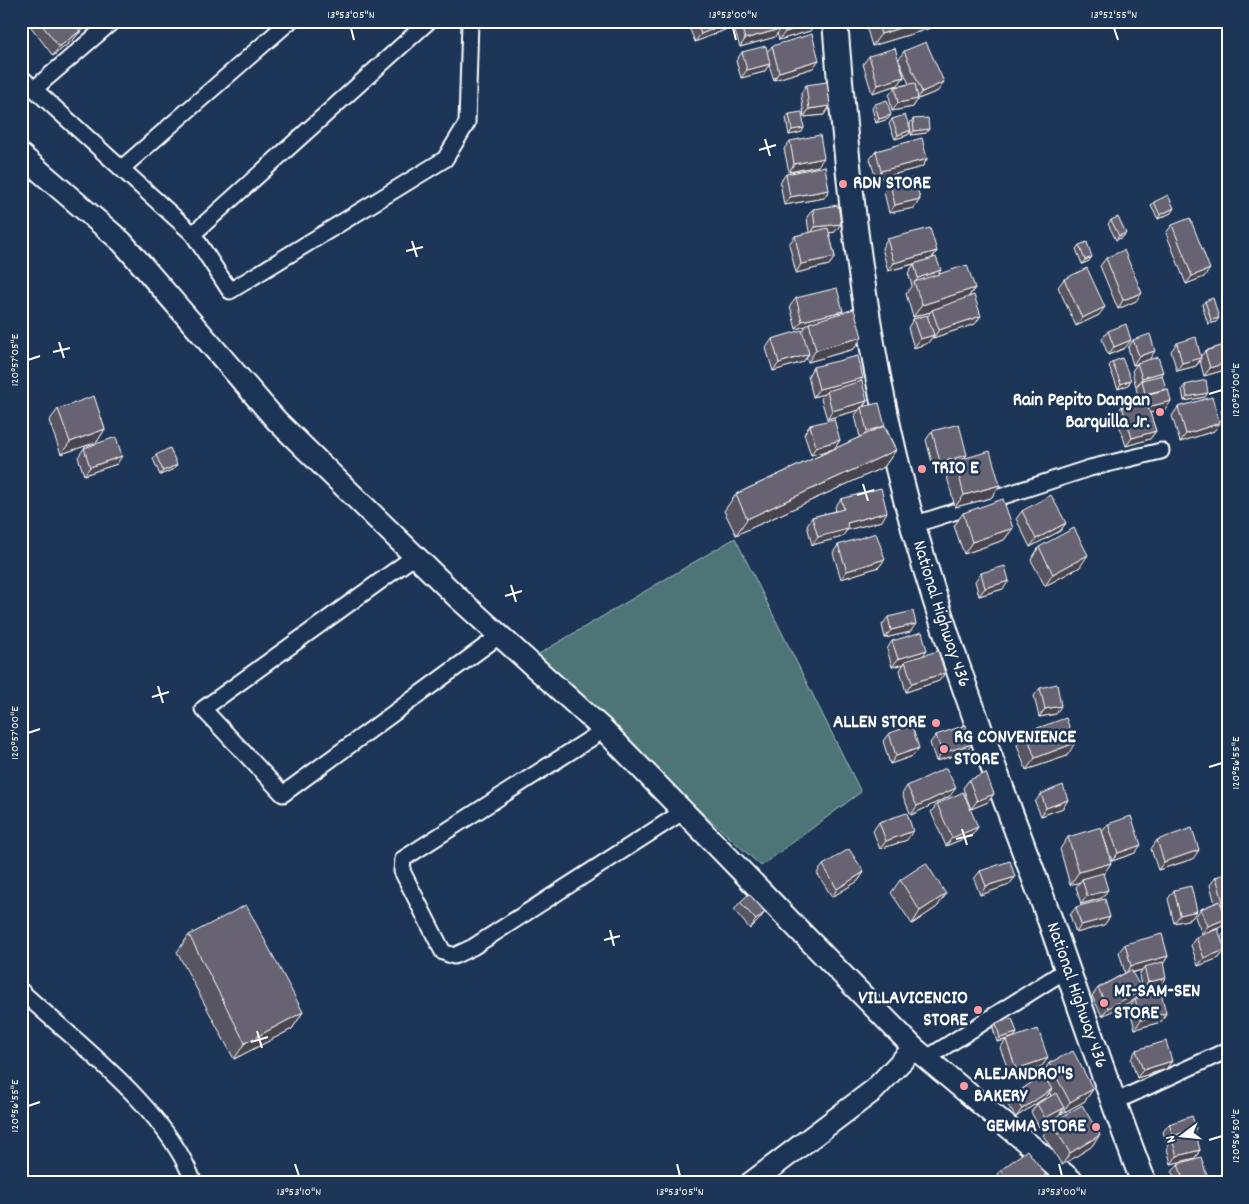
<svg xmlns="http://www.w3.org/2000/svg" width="1249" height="1204" viewBox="0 0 1249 1204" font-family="Dekko,sans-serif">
<rect width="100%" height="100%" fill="#1d3557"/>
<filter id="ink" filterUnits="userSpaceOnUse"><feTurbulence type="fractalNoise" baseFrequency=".02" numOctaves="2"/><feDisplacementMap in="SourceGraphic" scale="10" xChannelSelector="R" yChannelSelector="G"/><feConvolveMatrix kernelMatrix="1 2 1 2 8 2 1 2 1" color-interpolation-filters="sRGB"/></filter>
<g filter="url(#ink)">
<path fill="#4d7477" stroke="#a6babb" d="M735,538l126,254 -100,74 -229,-208z"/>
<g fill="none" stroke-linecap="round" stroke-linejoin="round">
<g stroke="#fff" stroke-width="19">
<g id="street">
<path d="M21,77l172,157 37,57 215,-132 22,-36 3,-102"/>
<path d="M34,89l79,-68"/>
<path d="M122,168l168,-147"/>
<path d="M193,234l236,-213"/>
<path d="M913,525l177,-57 71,-17"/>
<path d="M415,556l-212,153 80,85 216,-158"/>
<path d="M604,730l-201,129 -1,12 41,81 11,4 19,-9 211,-136"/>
<path d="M21,991c57,53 146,118 173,192"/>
<path d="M927,1058l139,-88"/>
<path d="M1112,1103l116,-53"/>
</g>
</g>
<g stroke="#fff" stroke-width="25">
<g id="secondary">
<path d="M21,155l101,87 154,178 181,177 147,133 310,318 161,135"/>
<path d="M751,1183l123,-93 40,-42"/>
</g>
</g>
<g stroke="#fff" stroke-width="28">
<g id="primary">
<path id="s1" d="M835,21c11,138 24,274 54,409 38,171 101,326 161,490 31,88 60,176 94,263"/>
</g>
</g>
<use href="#street" stroke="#1d3557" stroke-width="15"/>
<use href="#secondary" stroke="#1d3557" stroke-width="21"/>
<use href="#primary" stroke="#1d3557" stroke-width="24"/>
</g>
<g fill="#595562" stroke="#fff">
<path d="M35,21h60l-17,13 -4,5 -21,17 -22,-29z"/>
<path d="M688,21h51l-2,4 -42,17 -8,-20z"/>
<path d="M750,21h65v2l-5,8 -31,9 -2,-7 -2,4 -35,10 -5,-15 6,-8z"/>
<path d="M869,21h64l-5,8 -56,17 -6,-20z"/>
<path d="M772,46l41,22 -39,12 -5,-15 -5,7 -23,6 -5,-17 6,-9h25z"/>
<path d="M904,51l34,40 -20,8 -5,8 -21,4 -3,-16 6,-8 14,-3 -9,-21 4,14 -6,8 -26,8 -9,-29 6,-8 30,3z"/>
<path d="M806,85l18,30 -20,2 -3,-24z"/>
<path d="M875,104l13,15 -12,4 -4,-15z"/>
<path d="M789,114l13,18 -13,3 -3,-17z"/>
<path d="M892,119l18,11v-7l3,-4 13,14 -15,2v-4l-3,4 -13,4 -6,-15z"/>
<path d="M790,141l28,25 -29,6 -5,-23z"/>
<path d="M876,151l51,8 -5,8 -46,12 -6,-20z"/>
<path d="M786,174l43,16 -5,8 -40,7 -4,-23z"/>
<path d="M890,184l30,15 -6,9 -25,5 -5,-21z"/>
<path d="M1154,202l17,11 -13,6 -7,-13z"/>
<path d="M813,209l22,23 -6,1 6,24 -6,8 -33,8 -7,-29 6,-8 14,-3 -2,-16z"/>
<path d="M1111,220l15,13 -3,4 -7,3 -8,-16z"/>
<path d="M1172,225l32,52 -18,7 -20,-51z"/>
<path d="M887,239l50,12 -5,8 6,15 37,14 -7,10 7,26 -42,14 -1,-1 -4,6 -14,5 -6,-20 5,-9 15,-3 2,-4 -17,5 -7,-23 6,-9 -4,-12 6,-9 4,-1 -30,8 -6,-23z"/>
<path d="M1079,245l10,16 -7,3 -6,-15z"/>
<path d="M1106,258l30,43 -18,8 -18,-43z"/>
<path d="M1064,279l35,36 -23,11 -18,-39z"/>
<path d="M796,298l45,15 21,24 -8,12 -46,13 -2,-4 -3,4 -30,9 -7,-23 6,-9 30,-7 4,-6 -10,3 -6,-23z"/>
<path d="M1205,301l11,21 -8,2 -6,-19z"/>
<path d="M1108,331l17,17 -17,7 -6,-16z"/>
<path d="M1133,340l17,19 11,16 4,15 1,19 -16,4 6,18 -6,8 -24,7 -10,-31 6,-9 17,-5 -3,-13 1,-2 -1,1 -4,-16 5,-7 -4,1 -5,-17z"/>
<path d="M1177,343l24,13 4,-5 23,-7v25l-24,7 -4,-15 -4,5 -19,5 -6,-20z"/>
<path d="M1112,362l19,18 -3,5 -10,4 -9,-23z"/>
<path d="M813,367l47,15 7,19 -3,5 21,20 11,24 -12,17 -148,68 -12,-24 12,-17 124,-57 -5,-22 4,-5 -32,9 -6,-20 3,-5 -11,3 -5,-21z"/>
<path d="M1185,385l20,12 -21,4 -2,-12z"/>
<path d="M1227,402h1v29l-7,-20z"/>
<path d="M1178,407l36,24 -34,11 -8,-26z"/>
<path d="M58,409l47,20 -8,13 -36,12 -12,-33z"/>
<path d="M810,425l30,15 -6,9 -23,6 -7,-21z"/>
<path d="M932,431l32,27 36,27 -9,13 -36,9 -9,-34 6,-8 -18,5 -8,-30z"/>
<path d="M84,448l33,16 -33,11 -6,-18z"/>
<path d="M156,455l18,14 -14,6 -7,-16z"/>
<path d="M841,499l41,22 -35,9 -5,7 -30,8 -5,-20 5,-8 24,-6 -1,-4z"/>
<path d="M1022,511l44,12 -6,8 -30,16 -14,-28z"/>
<path d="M963,513l50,15 -9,12 -40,14 -10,-28z"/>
<path d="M838,545l47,14 -6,8 -38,12 -8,-26z"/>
<path d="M1039,547l41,20 -35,19 -14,-26z"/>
<path d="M981,573l22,16 -24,7 -4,-15z"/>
<path d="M888,617l22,15 -25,6 -3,-13z"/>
<path d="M892,641l31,15 22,17 -6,8 -33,11 -6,-22 4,-6 -12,3 -5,-18z"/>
<path d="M1040,688l16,26 -17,3 -5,-21z"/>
<path d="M1026,732l41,24 -41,14 -9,-25z"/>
<path d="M889,733l24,23 -23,8 -7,-23z"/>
<path d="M936,735l30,17 -30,9 -6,-18z"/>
<path d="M969,780l19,22 -17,7 -8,-21z"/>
<path d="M907,786l43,10 -39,19 -9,-21z"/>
<path d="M1041,794l22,14 -22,8 -6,-14z"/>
<path d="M937,804l41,23 -6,8 -26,11 -15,-34z"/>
<path d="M879,822l28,18 -27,9 -7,-18z"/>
<path d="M1108,824l27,29 -23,8 -10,-29z"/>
<path d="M1068,837l43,26 -8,11 -1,24 -21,6 -5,-17 4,-5 -10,3 -10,-36z"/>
<path d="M1157,840l36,19 -35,11 -7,-21z"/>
<path d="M823,865l41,7 -6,9 -26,16 -15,-24z"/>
<path d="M980,871l35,6 -6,8 -29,10 -6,-16z"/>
<path d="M1228,873v34l-5,1 3,11 -5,8 -19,7 -7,-17 6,-8 14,-6 -5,-18 6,-8z"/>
<path d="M900,880l46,14 -9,13 -25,17 -21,-31z"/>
<path d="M1174,890l23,21 -6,8 -17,4 -6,-24z"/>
<path d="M740,902l19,18 -9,9 -16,-19z"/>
<path d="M1076,907l34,10 -6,8 -28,8 -6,-18z"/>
<path d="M1228,928v27l-2,1 -2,-5 -5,7 -21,8 -7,-21 5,-8h25l5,-8z"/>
<path d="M189,935l114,77 -11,17 -58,30 -57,-107z"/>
<path d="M1125,944l43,12 -5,8 -2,22 -19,5 -3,-16 3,-5 -10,3 4,26 30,14 -5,9 -26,7 -6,-22 6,-8 -33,17 -10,-20 6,-8 27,-15 -6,-21z"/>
<path d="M996,1023l21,10 -3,4 34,21 -6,8 -31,11 -11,-29 6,-8 -9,2 -4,-14z"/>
<path d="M1136,1050l36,11 -6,8 -29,9 -6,-19z"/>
<path d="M1049,1063l44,26 -8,12 -24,13v-1l-3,3 -19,11 -8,-15 6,-8 14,-8 -1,-3 -4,4 -30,20 -9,-13 6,-9 28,-18v-1z"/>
<path d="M1052,1123l48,12 -9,12 -29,18 -19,-30z"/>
<path d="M1169,1124l27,4 -5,7 9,15 -5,8 -24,6 -4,-16 3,-5 -3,1 -4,-12z"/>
<path d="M1178,1164l27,19h-29l-4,-11z"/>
<path d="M1001,1170l40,13h-42l-3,-5z"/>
</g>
<g fill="#484550" stroke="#fff">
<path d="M90,21h5l-17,13 6,-8z"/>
<path d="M731,21h8l-2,4 -42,17 6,-8z"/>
<path d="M921,21h12l-5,8 -56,17 9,-12z"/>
<path d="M815,23l-5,8 -31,9 6,-8z"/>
<path d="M780,29l-5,8 -35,10 5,-8z"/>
<path d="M80,31l-6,8 -21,17 6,-9z"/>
<path d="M819,60l-6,8 -39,12 5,-8z"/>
<path d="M770,64l-6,8 -23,6 6,-8z"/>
<path d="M904,77l-6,8 -26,8 6,-8z"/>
<path d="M944,82l-6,9 -20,8 -5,8 -21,4 6,-8 19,-4 5,-7z"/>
<path d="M830,106l-6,9 -20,2 5,-8z"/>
<path d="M891,115l-3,4 -12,4 3,-4z"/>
<path d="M804,128l-2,4 -13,3 3,-5z"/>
<path d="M929,129l-3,4 -15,2 3,-4z"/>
<path d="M911,130l-3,5 -13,4 3,-4z"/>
<path d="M824,158l-6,8 -29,6 5,-8z"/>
<path d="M927,159l-5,8 -46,12 5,-8z"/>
<path d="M829,190l-5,8 -40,7 6,-8z"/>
<path d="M920,199l-6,9 -25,5 6,-8z"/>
<path d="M1174,208l-3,5 -13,6 2,-4z"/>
<path d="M841,224l-6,8 -26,4 6,-9z"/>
<path d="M1126,233l-3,4 -7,3 3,-4z"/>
<path d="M937,251l-6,8 -43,12 6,-8z"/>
<path d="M835,257l-6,8 -33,8 5,-9z"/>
<path d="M1092,257l-3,4 -7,3 3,-4z"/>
<path d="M1210,269l-6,8 -18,7 6,-8z"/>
<path d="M941,270l-6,9 -20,4 3,-5z"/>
<path d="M975,288l-9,12 -34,10 -2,2 -17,5 9,-12z"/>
<path d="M1142,293l-6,8 -18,8 5,-9z"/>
<path d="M1105,307l-6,8 -23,11 6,-8z"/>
<path d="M843,311l-6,8 -28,4 -3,3 -10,3 6,-8z"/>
<path d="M981,316l-6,8 -42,14 6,-8z"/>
<path d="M1219,318l-3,4 -8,2 3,-4z"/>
<path d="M934,335l-6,8 -14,5 6,-9z"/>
<path d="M862,337l-8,12 -46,13 8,-12z"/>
<path d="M1131,340l-6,8 -17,7 6,-8z"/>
<path d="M1155,351l-6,9 -16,5 6,-9z"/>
<path d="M809,354l-6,8 -30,9 6,-8z"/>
<path d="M1201,358l-5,8 -19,5 5,-8z"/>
<path d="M1228,362v7l-24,7 6,-8z"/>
<path d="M1163,372l-6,9 -15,-1 -5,6 -1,1 6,-9z"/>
<path d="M863,378l-6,8 -30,5 -3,3 -11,3 6,-8z"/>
<path d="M1131,380l-3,5 -10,4 3,-5z"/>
<path d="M1166,389l-6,8 -14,2 -1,-4 -6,7 6,-8z"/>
<path d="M1208,393l-3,4 -21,4 3,-4z"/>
<path d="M867,401l-6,8v-2l-2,3 -32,9 5,-8z"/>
<path d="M1171,401l-5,8 -24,6 6,-8z"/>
<path d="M1220,423l-6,8 -34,11 6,-8z"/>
<path d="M885,427l-24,13 6,-9z"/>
<path d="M105,429l-8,13 -36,12 9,-12z"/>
<path d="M1156,431l-6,8 -24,7 6,-8z"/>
<path d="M840,440l-6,9 -23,6 5,-8z"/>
<path d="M896,450l-12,17 -148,68 11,-16z"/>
<path d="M967,455l-6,8 -6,-2 -3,4 -18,5 6,-8z"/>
<path d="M122,456l-5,8 -33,11 6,-8z"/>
<path d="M177,465l-3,4 -14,6 3,-4z"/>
<path d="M1000,485l-9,13 -36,9 9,-12z"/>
<path d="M887,512l-5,9 -35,9 -5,7 -30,8 6,-8 29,-14z"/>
<path d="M1066,523l-6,8 -30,16 6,-8z"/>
<path d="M1013,528l-9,12 -40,14 8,-12z"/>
<path d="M1088,555l-8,12 -35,19 8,-12z"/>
<path d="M885,559l-6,8 -38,12 6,-8z"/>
<path d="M1009,581l-6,8 -24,7 6,-8z"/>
<path d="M916,624l-6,8 -25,6 6,-8z"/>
<path d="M927,650l-6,9 -16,2 -1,3 -12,3 6,-8z"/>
<path d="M945,673l-6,8 -33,11 6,-9z"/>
<path d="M1061,706l-5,8 -17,3 6,-8z"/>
<path d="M1075,743l-8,13 -41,14 9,-12z"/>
<path d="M972,744l-6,8 -30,9 6,-8z"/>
<path d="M919,748l-6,8 -23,8 6,-8z"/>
<path d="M956,788l-6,8 -39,19 6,-9z"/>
<path d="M994,794l-6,8 -17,7 6,-8z"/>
<path d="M1068,800l-5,8 -22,8 5,-8z"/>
<path d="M978,827l-6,8 -26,11 6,-8z"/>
<path d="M913,831l-6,9 -27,9 6,-8z"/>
<path d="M1141,845l-6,8 -23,8 6,-8z"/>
<path d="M1199,850l-6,9 -35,11 6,-8z"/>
<path d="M1111,863l-8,12 -21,4 -2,3 -10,3 9,-13z"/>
<path d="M864,872l-6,9 -26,16 5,-8z"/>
<path d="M1015,877l-6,8 -29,10 6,-9z"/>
<path d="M1108,890l-6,8 -21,6 6,-8z"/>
<path d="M946,894l-9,13 -25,17 8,-13z"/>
<path d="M1228,900v7l-11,3 6,-8z"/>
<path d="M1197,911l-6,8 -17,4 6,-8z"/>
<path d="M765,912l-6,8 -9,9 6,-9z"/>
<path d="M1110,917l-6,8 -28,8 5,-8z"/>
<path d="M1226,919l-5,8 -19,7 6,-8z"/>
<path d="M1225,950l-6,8 -21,8 6,-8z"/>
<path d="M1168,956l-5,8 -19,3 -2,3 -17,4 6,-8z"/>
<path d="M1166,978l-5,8 -19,5 6,-9z"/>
<path d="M1142,990l-6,9 -34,17 6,-8z"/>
<path d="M303,1012l-11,17 -58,30 11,-16z"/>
<path d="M1166,1013l-5,9 -26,7 6,-9z"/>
<path d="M1017,1033l-3,4 -17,5 3,-4z"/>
<path d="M1048,1058l-6,8 -31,11 5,-8z"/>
<path d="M1172,1061l-6,8 -29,9 6,-8z"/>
<path d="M1052,1089l-6,8 -30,20 6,-8z"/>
<path d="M1093,1089l-8,12 -24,13 9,-12z"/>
<path d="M1064,1108l-6,8 -19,11 6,-9z"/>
<path d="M1196,1128l-6,8 -18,4 -2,3 -3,1 6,-8z"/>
<path d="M1100,1135l-9,12 -29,18 8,-12z"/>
<path d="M1200,1150l-5,8 -24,6 6,-8z"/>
<path d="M1046,1175l-5,8h-5z"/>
<path d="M1208,1179l-3,4h-9z"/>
</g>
<g fill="#676372" stroke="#fff">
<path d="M39,21h34l7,10 -21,16z"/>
<path d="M81,21h9l-6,5z"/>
<path d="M696,21h35l-30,13z"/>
<path d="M750,21h28l2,8 -35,10 -4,-15z"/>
<path d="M782,21h33v2l-30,9z"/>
<path d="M877,21h44l-40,13z"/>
<path d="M812,34l7,26 -40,12 -7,-26z"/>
<path d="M926,42l18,40 -22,10 -18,-41z"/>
<path d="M766,46l4,18 -23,6 -5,-18z"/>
<path d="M895,48l9,29 -26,8 -9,-29z"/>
<path d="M827,82l3,24 -21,3 -3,-24z"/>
<path d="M915,83l3,16 -20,4 -3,-16z"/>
<path d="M887,100l4,15 -12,4 -4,-15z"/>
<path d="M802,112l2,16 -12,2 -3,-16z"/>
<path d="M905,115l6,15 -13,5 -6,-16z"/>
<path d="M928,118l1,11 -15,2 -1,-12z"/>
<path d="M820,135l4,23 -30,6 -4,-23z"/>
<path d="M922,138l5,21 -46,12 -5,-20z"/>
<path d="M825,166l4,24 -39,7 -4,-23z"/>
<path d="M915,178l5,21 -25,6 -5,-21z"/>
<path d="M1168,195l6,13 -14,7 -6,-13z"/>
<path d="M838,205l3,19 -26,3 -2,-18z"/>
<path d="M1118,217l8,16 -7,3 -8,-16z"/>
<path d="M1190,218l20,51 -18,7 -20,-51z"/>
<path d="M828,228l7,29 -34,7 -6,-28z"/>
<path d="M930,228l7,23 -43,12 -7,-24z"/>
<path d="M1087,242l5,15 -7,3 -6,-15z"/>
<path d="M1124,250l18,43 -19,7 -17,-42z"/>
<path d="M936,257l5,13 -23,8 -4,-14z"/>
<path d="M967,265l8,23 -53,17 -8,-23z"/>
<path d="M1087,268l18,39 -23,11 -18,-39z"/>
<path d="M837,288l6,23 -41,10 -6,-23z"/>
<path d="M974,295l7,21 -42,14 -7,-20z"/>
<path d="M1213,298l6,20 -8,2 -6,-19z"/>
<path d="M854,309l8,28 -46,13 -7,-27z"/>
<path d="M927,315l7,20 -14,4 -7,-20z"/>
<path d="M1126,324l5,16 -17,7 -6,-16z"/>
<path d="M802,330l7,24 -30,9 -7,-24z"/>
<path d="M1150,334l5,17 -16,5 -6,-16z"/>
<path d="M1196,337l5,21 -19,5 -5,-20z"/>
<path d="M1228,344v18l-18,6 -5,-17z"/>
<path d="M858,356l5,22 -44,11 -6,-22z"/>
<path d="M1158,357l5,15 -21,6 -5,-15z"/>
<path d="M1122,358l9,22 -10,4 -9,-22z"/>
<path d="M1162,375l4,14 -21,5 -3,-14z"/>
<path d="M1206,380l2,13 -21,4 -2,-12z"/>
<path d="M862,381l5,20 -35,10 -5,-20z"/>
<path d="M1168,389l3,12 -23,6 8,24 -24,7 -10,-32 24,-7 -1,-4z"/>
<path d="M94,396l11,33 -35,13 -12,-33z"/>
<path d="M1212,397l8,26 -34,11 -8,-27z"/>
<path d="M879,403l6,23 -18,5 -6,-24z"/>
<path d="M834,419l6,21 -24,7 -6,-22z"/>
<path d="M959,424l8,31 -27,7 -8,-31z"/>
<path d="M884,426l12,24 -149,69 -11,-25z"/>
<path d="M116,437l6,19 -32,11 -6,-19z"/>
<path d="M170,448l7,17 -14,6 -7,-16z"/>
<path d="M990,451l10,34 -36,10 -9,-34z"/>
<path d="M881,488l6,24 -40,11 1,6 -30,8 -6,-20 32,-8 -3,-10z"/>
<path d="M1051,495l15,28 -30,16 -14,-28z"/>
<path d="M1003,499l10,29 -41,14 -9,-29z"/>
<path d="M1074,528l14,27 -35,19 -14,-27z"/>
<path d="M876,533l9,26 -38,12 -9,-26z"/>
<path d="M1005,566l4,15 -24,7 -4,-15z"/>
<path d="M913,611l3,13 -25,6 -3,-13z"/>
<path d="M922,632l5,18 -29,9 -6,-18z"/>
<path d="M938,651l7,22 -33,10 -7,-22z"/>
<path d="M1057,684l4,22 -16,3 -5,-21z"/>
<path d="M1066,718l9,25 -40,15 -9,-26z"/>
<path d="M966,725l6,19 -30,9 -6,-18z"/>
<path d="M912,726l7,22 -23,8 -7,-23z"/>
<path d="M946,768l10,20 -39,18 -10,-20z"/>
<path d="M986,773l8,21 -17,7 -8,-21z"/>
<path d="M1063,785l5,15 -22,8 -5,-14z"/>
<path d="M963,792l15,35 -26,11 -15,-34z"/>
<path d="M907,813l6,18 -27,10 -7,-19z"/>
<path d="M1131,816l10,29 -23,8 -10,-29z"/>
<path d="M1101,827l10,36 -32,9 -11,-35z"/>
<path d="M1192,828l7,22 -35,12 -7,-22z"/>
<path d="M849,849l15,23 -27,17 -14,-24z"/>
<path d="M1010,861l5,16 -29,9 -6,-15z"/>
<path d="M926,863l20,31 -26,17 -20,-31z"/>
<path d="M1103,873l5,17 -21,6 -5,-17z"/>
<path d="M1228,873v27l-5,2 -7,-25z"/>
<path d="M1191,886l6,25 -17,4 -6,-25z"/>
<path d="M749,894l16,18 -9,8 -16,-18z"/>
<path d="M1105,899l5,18 -29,8 -5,-18z"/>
<path d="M1220,901l6,18 -18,7 -7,-17z"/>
<path d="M246,905l57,107 -58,31 -56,-108z"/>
<path d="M1218,929l7,21 -21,8 -8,-21z"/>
<path d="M1162,934l6,22 -37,10 -6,-22z"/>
<path d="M1163,962l3,16 -18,4 -4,-15z"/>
<path d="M1131,970l11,20 -34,18 -10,-20z"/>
<path d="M1161,992l5,21 -25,7 -6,-21z"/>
<path d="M1012,1018l5,15 -17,5 -4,-15z"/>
<path d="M1038,1029l10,29 -32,11 -10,-29z"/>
<path d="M1166,1041l6,20 -29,9 -7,-20z"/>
<path d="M1073,1051l20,38 -23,13 -21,-39z"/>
<path d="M1043,1075l9,14 -30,20 -9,-14z"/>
<path d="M1056,1093l8,15 -19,10 -8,-14z"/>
<path d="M1082,1105l18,30 -30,18 -18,-30z"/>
<path d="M1192,1116l4,12 -23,8 -4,-12z"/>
<path d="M1196,1134l4,16 -23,6 -5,-16z"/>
<path d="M1027,1150l19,25 -10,8h-25l-10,-13z"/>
<path d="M1201,1157l7,22 -12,4h-12l-6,-19z"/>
</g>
</g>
<path fill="none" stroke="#fff" stroke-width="2" d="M351,28l3,12M733,28l3,12M1114,28l4,12M765,139l5,17M759,150l17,-5M412,241l5,16M406,251l17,-4M59,342l5,16M53,352l17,-4M28,360l12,-4M1209,394l13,-4M863,484l5,17M857,495l17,-5M511,585l5,17M505,596l17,-5M158,686l5,17M152,697l17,-5M28,733l12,-4M1209,767l13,-4M962,829l5,16M956,839l17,-4M610,930l4,16M604,940l16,-4M257,1031l5,17M251,1042l17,-5M28,1106l12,-4M1209,1140l13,-4M295,1164l4,12M677,1164l3,12M1059,1164l3,12"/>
<g fill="#ff9aa2" stroke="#1d3557" stroke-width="2">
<circle cx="843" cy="184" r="5"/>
<circle cx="1160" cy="412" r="5"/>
<circle cx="922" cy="469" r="5"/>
<circle cx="936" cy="723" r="5"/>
<circle cx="944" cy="749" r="5"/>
<circle cx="1104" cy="1003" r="5"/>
<circle cx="978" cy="1010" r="5"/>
<circle cx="964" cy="1086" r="5"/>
<circle cx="1096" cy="1127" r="5"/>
</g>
<g text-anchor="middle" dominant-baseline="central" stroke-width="5" stroke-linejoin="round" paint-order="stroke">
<g font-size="19" font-weight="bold" fill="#fff" stroke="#1d3557" text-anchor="start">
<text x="853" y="184">RDN STORE</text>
<text x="1150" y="401" text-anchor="end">Rain Pepito Dangan<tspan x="1150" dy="22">Barquilla Jr.</tspan></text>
<text x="932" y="469">TRIO E</text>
<text x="926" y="723" text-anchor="end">ALLEN STORE</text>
<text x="954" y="738">RG CONVENIENCE<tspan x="954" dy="22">STORE</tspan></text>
<text x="1114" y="992">MI-SAM-SEN<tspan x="1114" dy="22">STORE</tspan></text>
<text x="968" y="999" text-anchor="end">VILLAVICENCIO<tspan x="968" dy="22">STORE</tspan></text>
<text x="974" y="1075">ALEJANDRO''S<tspan x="974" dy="22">BAKERY</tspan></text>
<text x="1086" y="1127" text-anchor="end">GEMMA STORE</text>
</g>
<g font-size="19" fill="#fff" stroke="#1d3557">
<text stroke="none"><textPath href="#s1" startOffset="604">National Highway 436</textPath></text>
<text stroke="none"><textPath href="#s1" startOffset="1009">National Highway 436</textPath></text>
</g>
</g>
<rect width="1249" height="1204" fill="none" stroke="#1d3557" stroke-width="55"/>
<g transform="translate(1182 1136) rotate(254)" stroke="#1d3557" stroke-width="4" paint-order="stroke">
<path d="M0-4L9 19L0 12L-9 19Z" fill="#ffffff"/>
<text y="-8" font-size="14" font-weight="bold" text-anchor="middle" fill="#ffffff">N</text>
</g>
<rect x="28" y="28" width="1194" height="1148" fill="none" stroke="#fff" stroke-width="2"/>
<g font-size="12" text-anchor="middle" fill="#fff">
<text x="351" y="18">13°53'05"N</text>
<text x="733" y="18">13°53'00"N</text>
<text x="1114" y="18">13°52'55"N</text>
<text transform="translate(14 360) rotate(-90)" y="4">120°57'05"E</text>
<text transform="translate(1235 390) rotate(-90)" y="4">120°57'00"E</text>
<text transform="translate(14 733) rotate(-90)" y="4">120°57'00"E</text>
<text transform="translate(1235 763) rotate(-90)" y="4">120°56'55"E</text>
<text transform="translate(14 1106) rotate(-90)" y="4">120°56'55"E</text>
<text transform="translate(1235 1136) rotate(-90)" y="4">120°56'50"E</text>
<text x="299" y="1195">13°53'10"N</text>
<text x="680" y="1195">13°53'05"N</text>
<text x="1062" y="1195">13°53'00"N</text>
</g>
</svg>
